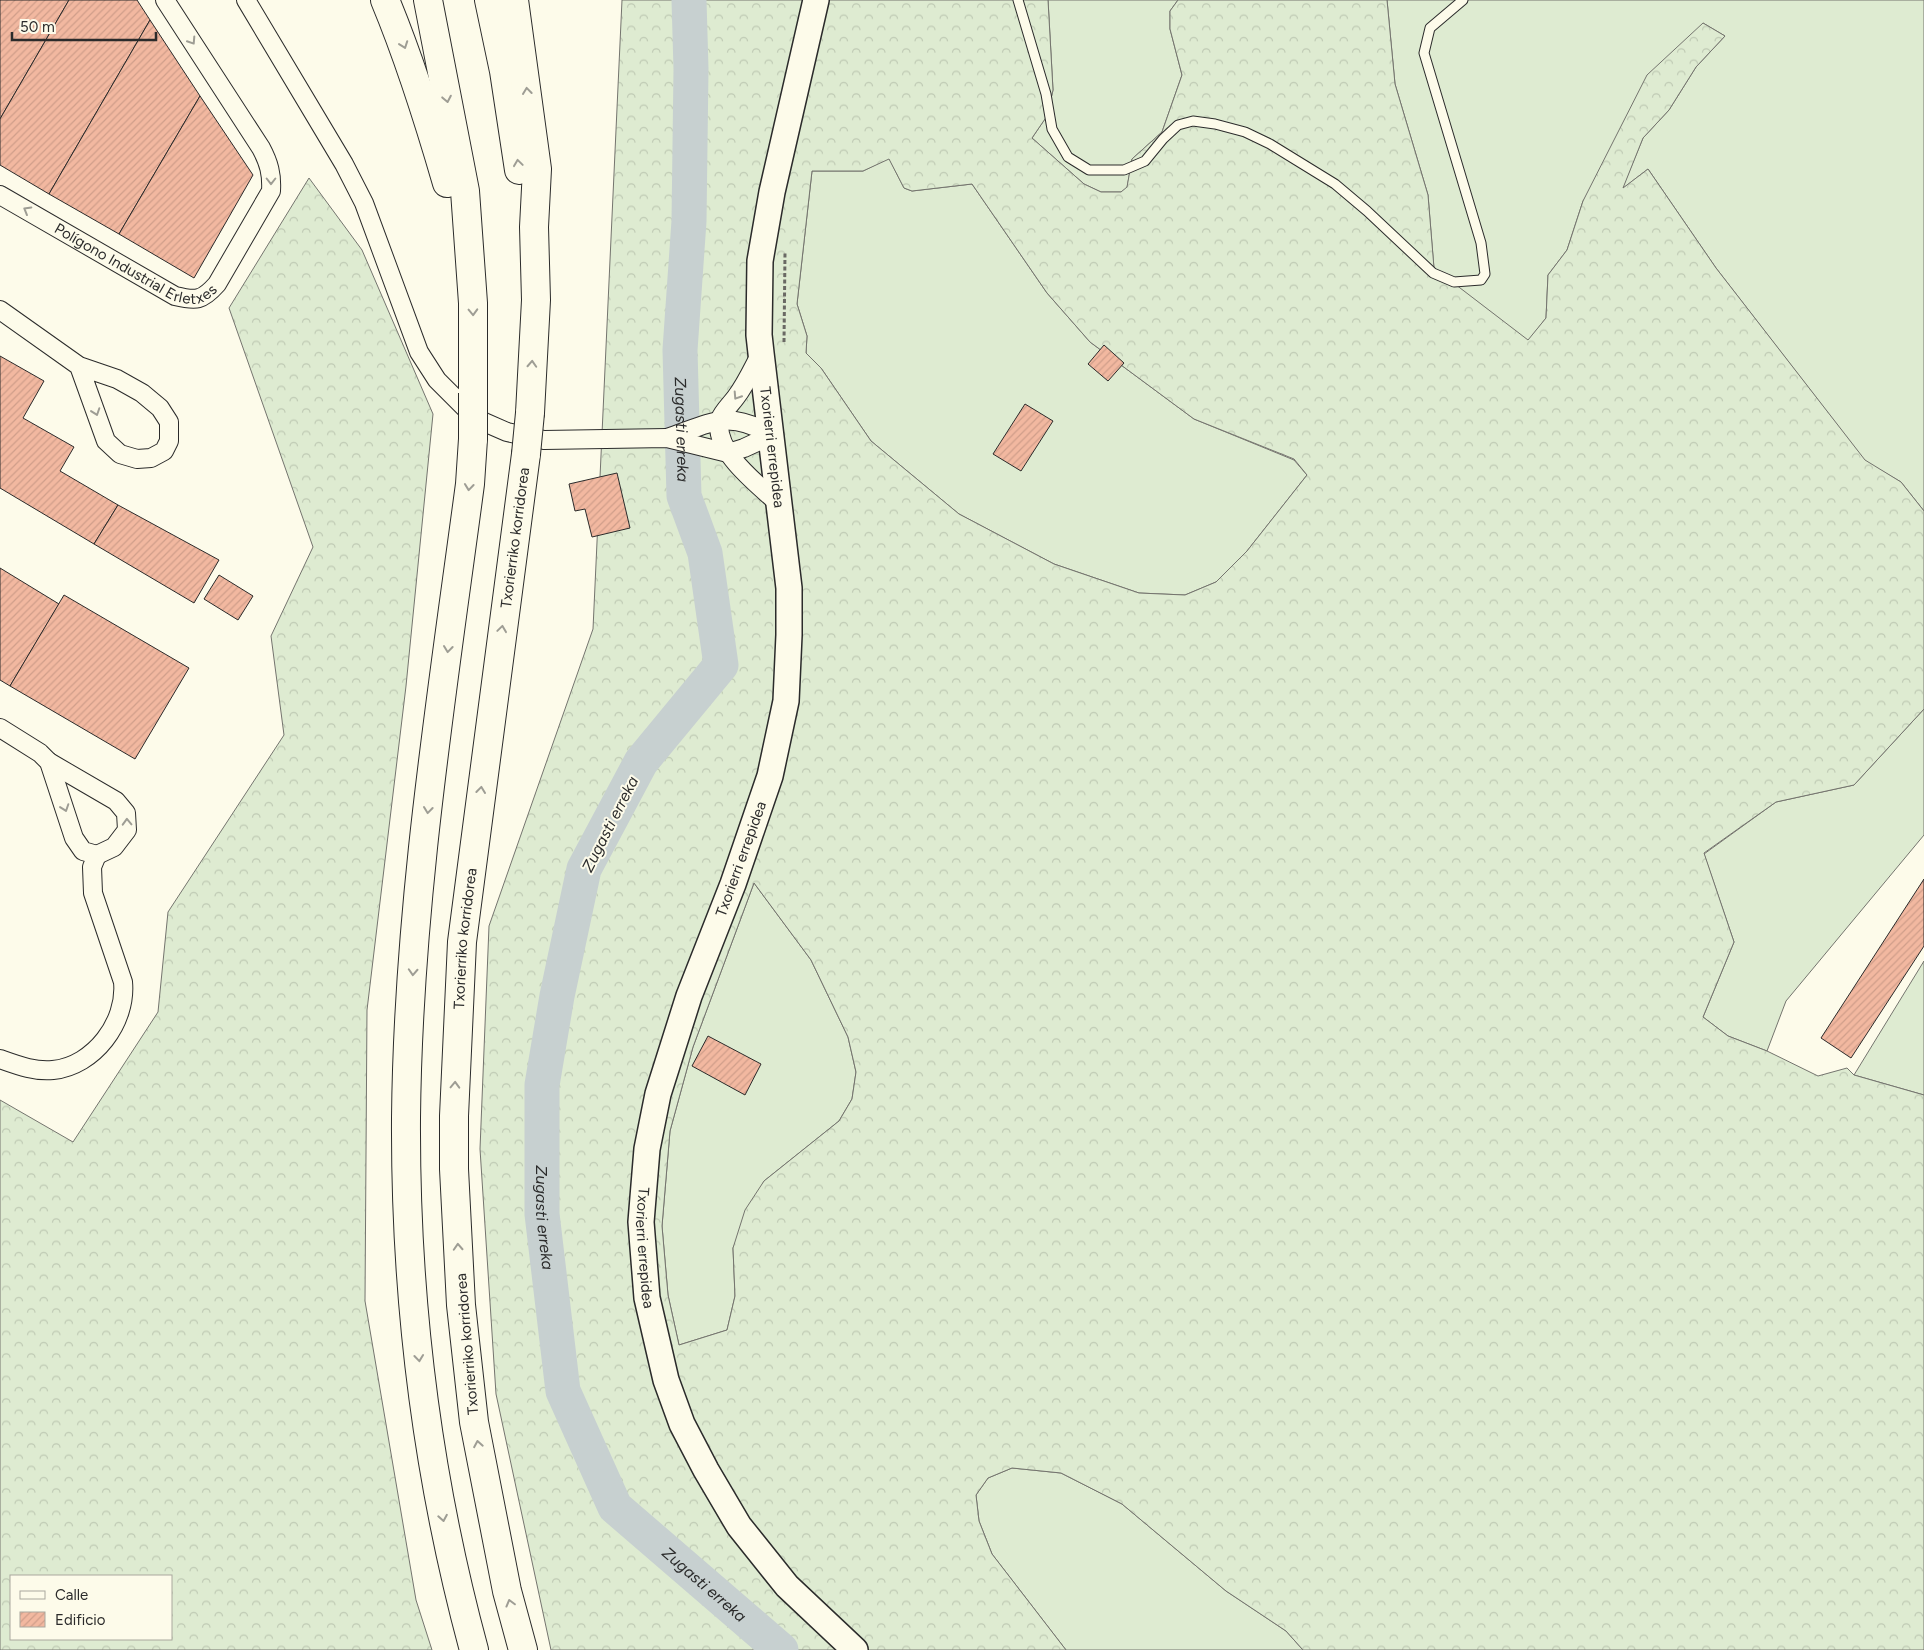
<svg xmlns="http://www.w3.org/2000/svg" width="1924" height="1650" viewBox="0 0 1924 1650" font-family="Figtree,sans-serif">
<defs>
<pattern id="forest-crowns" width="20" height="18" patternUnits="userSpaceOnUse" patternTransform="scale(1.25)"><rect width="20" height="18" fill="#deebd1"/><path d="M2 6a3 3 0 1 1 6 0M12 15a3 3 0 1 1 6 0" fill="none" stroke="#bfcab4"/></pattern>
<pattern id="building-hatch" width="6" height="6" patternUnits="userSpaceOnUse" patternTransform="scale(1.25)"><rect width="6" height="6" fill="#f2b8a0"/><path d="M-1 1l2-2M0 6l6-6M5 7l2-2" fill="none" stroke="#d09e8a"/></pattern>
</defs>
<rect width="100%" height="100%" fill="#fdfbea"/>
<g fill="#deebd1" stroke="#74746e">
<path d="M1048,0h130l-8,11v18l12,46 -20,57 -30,27 -5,29 -6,4h-20l-17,-8 -52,-46 15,-22 6,-26z"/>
<path d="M1387,0h537v511l-23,-29 -36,-21 -149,-193 -68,-99 -26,20 21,-51 26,-28 27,-43 29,-31 -22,-13 -120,178 -16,49 -19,25 -2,43 -18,23 -94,-72 -6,-74 -33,-111z"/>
<path d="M889,158l15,30 8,3 60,-7 75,109 43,49 104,77 100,41 13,15 -60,76 -31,31 -31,13 -46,-2 -85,-29 -95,-50 -88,-73 -50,-73 -15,-15 1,-17 -10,-32 15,-133h51z"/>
<path d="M1924,709v126l-138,166 -19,50 -39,-15 -25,-19 31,-75 -30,-88 72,-52 78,-17z"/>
<path d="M754,883l57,77 37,77 8,35 -4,27 -13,22 -75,60 -31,67 2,48 -8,34 -48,15 -11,-50 -6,-69 8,-95 23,-84z"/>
<path d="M1924,961v134l-70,-20z"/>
<path d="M1012,1468l49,5 61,31 104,87 60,40 17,19h-237l-74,-96 -13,-33 -3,-26 12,-17z"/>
</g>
<g fill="url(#forest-crowns)" stroke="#74746e" fill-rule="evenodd">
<path d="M622,0h426l5,90 -6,26 -15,22 52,46 17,8h20l6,-5 5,-28 30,-27 20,-57 -12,-46v-18l8,-11h209l8,84 33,111 6,73 94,72 18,-22 2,-43 19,-25 16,-49 64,-126 56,-52 22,13 -29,31 -27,43 -26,28 -20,50 25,-19 68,99 149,192 36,22 23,29v198l-70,76 -78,17 -72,51 30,89 -31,75 25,19 39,15 51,25 29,-8 7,7 70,20v555h-621l-17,-19 -60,-40 -104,-87 -61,-31 -49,-5 -24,10 -12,17 3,26 13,33 74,96h-515l-55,-256 -16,-245 9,-223 104,-297zM889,159l15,29 8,3 60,-7 75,109 43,49 104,77 100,40 13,16 -60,76 -31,31 -31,13 -46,-2 -85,-29 -95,-50 -88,-73 -50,-73 -15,-15 1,-17 -10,-32 15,-133h51zM754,883l57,77 37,77 8,35 -4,27 -13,22 -75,60 -19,29 -12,38 2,48 -8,34 -48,15 -11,-50 -6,-69 8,-95 23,-84z"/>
<path d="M309,178l53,72 71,164 -27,272 -39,324 -2,291 51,299 16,50h-432v-550l73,42 85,-130 10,-100 116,-177 -13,-99 42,-89 -84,-239zM11,1576h160v63h-160z"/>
</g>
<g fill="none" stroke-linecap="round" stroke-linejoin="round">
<path stroke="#c7d0d0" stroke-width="35" id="s1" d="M689,0l2,69 -2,152 -9,129 4,146 21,57 16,112 -80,97 -57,107 -27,127 -15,89v129l21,177 52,116 166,143"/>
</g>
<g fill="url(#building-hatch)" stroke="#2b2b2b">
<path d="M0,0h69l-69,119z"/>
<path d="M69,0h68l13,20 -101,174 -49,-29v-46z"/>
<path d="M150,20l50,76 -81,138 -70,-40z"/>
<path d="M200,96l53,79 -59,103 -75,-44z"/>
<path d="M1104,345l20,18 -16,18 -20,-17z"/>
<path d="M0,356l44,25 -21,37 51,29 -14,24 58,34 -24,39 -94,-56z"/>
<path d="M1025,404l28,17 -32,50 -28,-17z"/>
<path d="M617,473l13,55 -38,9 -7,-28 -10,2 -6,-27z"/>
<path d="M118,505l101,55 -25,43 -100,-59z"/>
<path d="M0,568l59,36 -49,82 -10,-6z"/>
<path d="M219,575l34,21 -15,24 -34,-21z"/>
<path d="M64,595l125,73 -54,91 -125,-73z"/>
<path d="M1924,879v67l-73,112 -30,-20z"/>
<path d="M708,1036l53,28 -16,31 -53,-29z"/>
</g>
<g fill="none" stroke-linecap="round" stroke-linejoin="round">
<g stroke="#2b2b2b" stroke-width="11">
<path id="service" d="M1018,0l28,94 6,35 16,28 21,13h35l21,-9 18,-22 15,-14 15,-4 22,3 30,8 25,12 65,40 32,27 66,62 21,9 27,-2 4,-6 -4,-31 -57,-190 6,-25 33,-28"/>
</g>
<g stroke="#2b2b2b" stroke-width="20">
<g id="minor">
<path d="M246,0l98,164 20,39 55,149 18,28 31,31 16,11 23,10 37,8 123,-2 61,15 16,-5 28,-13"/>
<path id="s2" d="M0,195l175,101c21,5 27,5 42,-12l54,-93c1,-17 -2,-28 -10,-43l-96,-148"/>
<path d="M0,310l79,56 38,13 25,14 18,15 9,14v19l-5,10 -13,7 -14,1 -17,-5 -14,-13 -27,-75"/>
<path d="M761,353c-8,15 -15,31 -25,44 -5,7 -13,14 -16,22 -8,32 39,66 59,85"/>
<path d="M667,438c44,-15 60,-29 105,-3"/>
<path d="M0,728l40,25 9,9 25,76 9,13 14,4"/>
<path d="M49,762l67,39 10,12 1,17 -13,17 -17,8"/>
<path d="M0,1059c17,6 35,13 53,11 41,-4 74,-48 70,-88l-30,-89 -1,-26 5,-12"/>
</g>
</g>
<g stroke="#2b2b2b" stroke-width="28">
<g id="secondary">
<path id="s3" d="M816,0l-44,192 -12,69 -1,74 2,18 28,235v47l-3,66 -16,75 -37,108 -44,112 -31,98 -11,55 -6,73 6,76 19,82 16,44 24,46 33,56 48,60 68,64"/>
</g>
</g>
<g stroke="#2b2b2b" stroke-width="30">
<g id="motorway">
<path d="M385,0c25,60 44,121 62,183"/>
<path d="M428,0l37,191 8,112v90"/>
<path d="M489,0l15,71 15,99"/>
<path d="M514,0l23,169 -3,58 2,73 -6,113"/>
<path d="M473,439l-3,45c-28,210 -62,422 -64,634 -1,179 21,359 68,532"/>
<path id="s4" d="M523,1650l-16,-59 -33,-169 -13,-117 -7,-136v-53l8,-174 64,-488"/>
</g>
</g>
<path stroke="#6a6964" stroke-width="3" stroke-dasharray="4 2.5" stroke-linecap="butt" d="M784,342l1,-89"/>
<use href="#service" stroke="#fdfbea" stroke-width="9"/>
<use href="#minor" stroke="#fdfbea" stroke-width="18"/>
<use href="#secondary" stroke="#fdfbea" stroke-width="25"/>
<use href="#motorway" stroke="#fdfbea" stroke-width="28"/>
<g stroke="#2b2b2b" stroke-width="30" stroke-linecap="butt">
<g id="motorway-bridge">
<path d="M473,439v-46"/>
<path d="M526,454l4,-41"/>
</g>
</g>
<use href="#motorway-bridge" stroke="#fdfbea" stroke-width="28"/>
</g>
<defs><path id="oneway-chevron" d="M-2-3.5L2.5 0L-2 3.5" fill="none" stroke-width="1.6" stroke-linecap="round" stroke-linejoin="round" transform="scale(1.25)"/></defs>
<g stroke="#9e9d94">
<use href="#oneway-chevron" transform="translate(192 41) rotate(57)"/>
<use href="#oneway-chevron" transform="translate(404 45) rotate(70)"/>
<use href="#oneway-chevron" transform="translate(527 91) rotate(-97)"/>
<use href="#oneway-chevron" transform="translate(447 99) rotate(79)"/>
<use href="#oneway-chevron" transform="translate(518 163) rotate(-98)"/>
<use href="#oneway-chevron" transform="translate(271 181) rotate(90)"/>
<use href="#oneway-chevron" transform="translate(27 210) rotate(-150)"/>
<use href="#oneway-chevron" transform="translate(473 312) rotate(88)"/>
<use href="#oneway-chevron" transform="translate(532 364) rotate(-87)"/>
<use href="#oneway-chevron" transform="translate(737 396) rotate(123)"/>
<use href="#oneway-chevron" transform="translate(96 412) rotate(71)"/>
<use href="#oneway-chevron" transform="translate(469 487) rotate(96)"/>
<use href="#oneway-chevron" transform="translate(502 629) rotate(-82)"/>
<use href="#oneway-chevron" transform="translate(448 649) rotate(97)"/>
<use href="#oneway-chevron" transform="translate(481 790) rotate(-83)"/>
<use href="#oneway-chevron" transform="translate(65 808) rotate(71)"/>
<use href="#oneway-chevron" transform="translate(428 810) rotate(97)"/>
<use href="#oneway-chevron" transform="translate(127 822) rotate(-92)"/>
<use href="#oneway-chevron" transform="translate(413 972) rotate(93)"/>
<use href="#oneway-chevron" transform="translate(455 1085) rotate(-88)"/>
<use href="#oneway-chevron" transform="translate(458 1247) rotate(-93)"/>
<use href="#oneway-chevron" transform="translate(419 1358) rotate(84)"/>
<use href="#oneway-chevron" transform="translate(478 1444) rotate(-100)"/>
<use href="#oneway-chevron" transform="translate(443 1518) rotate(80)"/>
<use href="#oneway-chevron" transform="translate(510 1603) rotate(-105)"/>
</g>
<g text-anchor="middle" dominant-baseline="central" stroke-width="4" stroke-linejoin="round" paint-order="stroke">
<g font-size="15" fill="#2b2b2b" stroke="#fdfbea">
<text stroke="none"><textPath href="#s2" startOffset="155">Polígono Industrial Erletxes</textPath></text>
<text stroke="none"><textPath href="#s3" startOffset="454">Txorierri errepidea</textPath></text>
<text stroke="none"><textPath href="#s4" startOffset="1122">Txorierriko korridorea</textPath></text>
<text transform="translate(741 859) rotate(-70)">Txorierri errepidea</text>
<text stroke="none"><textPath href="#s4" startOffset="718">Txorierriko korridorea</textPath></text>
<text stroke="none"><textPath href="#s3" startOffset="1278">Txorierri errepidea</textPath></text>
<text transform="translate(467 1344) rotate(-95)">Txorierriko korridorea</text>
</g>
<g font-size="16" font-style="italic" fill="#2b2b2b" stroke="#fdfbea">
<text stroke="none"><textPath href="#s1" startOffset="430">Zugasti erreka</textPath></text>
<text transform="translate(610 824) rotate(-63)">Zugasti erreka</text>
<text stroke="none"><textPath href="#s1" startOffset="1270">Zugasti erreka</textPath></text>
<text stroke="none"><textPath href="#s1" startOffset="1690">Zugasti erreka</textPath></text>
</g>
</g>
<rect x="10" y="1575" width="162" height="65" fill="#fdfbea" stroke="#a9a89e"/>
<rect x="20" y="1591" width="25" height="8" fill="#fdfbea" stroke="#a9a89e"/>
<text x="55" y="1600" font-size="15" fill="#2b2b2b">Calle</text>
<rect x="20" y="1612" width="25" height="15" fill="url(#building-hatch)" stroke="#a9a89e"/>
<text x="55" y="1625" font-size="15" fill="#2b2b2b">Edificio</text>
<path d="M12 32v8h144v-8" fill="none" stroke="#2b2b2b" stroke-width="2.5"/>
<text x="20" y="32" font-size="15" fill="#2b2b2b" stroke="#fdfbea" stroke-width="4" paint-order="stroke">50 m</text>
</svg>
